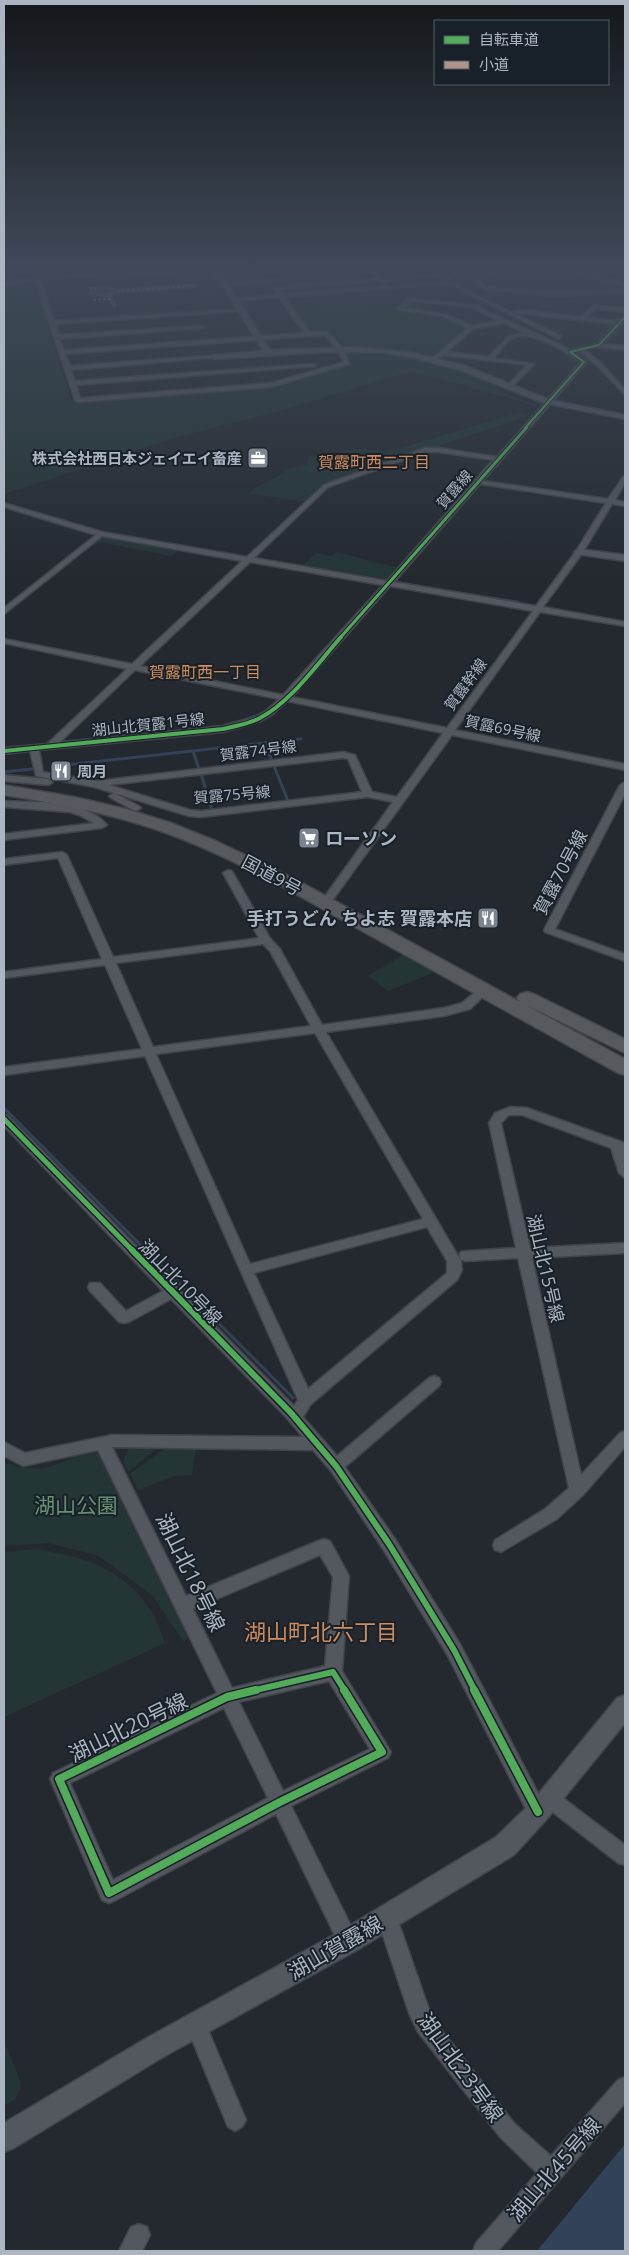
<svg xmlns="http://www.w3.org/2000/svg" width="629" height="2255" viewBox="0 0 629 2255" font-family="'Open Sans','Noto Sans JP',sans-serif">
<rect width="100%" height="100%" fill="#24292f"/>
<g fill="#243536">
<path d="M56,264l70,2 27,-2v2l-104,6z"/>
<path d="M4,279l1,3 29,2 38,118 199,-16 81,-23 -7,-10 3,-1 56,4 40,8 32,11 38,18 29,11 -107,-37 105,40 -130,-36 -128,39 -109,28 -170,56z"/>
<path d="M89,292l18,3 1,3 -51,3 -9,-7z"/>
<path d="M361,301l34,9 46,6 24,10 1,3 -30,27 -91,-9 -5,-1 -11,-14h-21l-16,-25z"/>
<path d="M229,306l1,3 -2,1 -167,11h-3l-1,-3z"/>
<path d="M520,412l10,3 -197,67 -7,3 -18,17 -58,-8 1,-3 27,-15 9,-7 20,-4 2,-9 24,-2 24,-6 25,3 15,-2z"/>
<path d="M107,537l74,12 -10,7 -77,-15z"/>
<path d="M336,552c21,4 40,12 62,15l-13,14 -83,-14 14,-14 16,3z"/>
<path d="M403,955l32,17 -47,19 -20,-15z"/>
<path d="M129,1445l30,1 -31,26 -4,-10z"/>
<path d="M168,1446l28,1 -4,28 -18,1 -36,14 -8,-16z"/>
<path d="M91,1450l10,5 88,180 -5,7 -32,-47 -55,-40 -49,-12 -44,3v-83c42,13 50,1 87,-13z"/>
<path d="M35,1549c49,8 88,18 116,62 6,9 10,22 14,32l-161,74v-165z"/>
<path d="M4,2041l18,45 -7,13 -11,7z"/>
</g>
<g fill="#324258">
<path d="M4,1106l291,292 -2,2 -289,-290z"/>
<path d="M625,2144v107h-88z"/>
</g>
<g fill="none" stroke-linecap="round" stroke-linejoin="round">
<path stroke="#324258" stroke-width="2.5" d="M400,583l118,19"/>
<g stroke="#324258" stroke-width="3">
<path d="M243,721l12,-5"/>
<path d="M60,742l79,-7"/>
<path d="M265,743l7,18"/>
<path d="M193,751l6,18"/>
<path d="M56,766l245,-27"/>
<path d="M274,766l14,35"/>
<path d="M4,772l28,-3"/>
<path d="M201,774l11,36"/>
</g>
<g stroke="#404348" stroke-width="5.5">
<g id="pedestrian">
<path d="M97,288h13l7,3 -10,4 -16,-2z"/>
<path d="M117,291l77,-5"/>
<path d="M109,294l5,11"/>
</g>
</g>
<g stroke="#404348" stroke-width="3">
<g id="minor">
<path d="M362,264h5l15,14 53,-4 -13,-10h6l31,23 52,25 15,-2 55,7 13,-12 31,3v4l-30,-3 -8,8 31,4 7,-6v5l-22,24 22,2v4l-26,-3 -14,3 17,14 23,26v5l-27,-29 -19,-15 -4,2 11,8v2l-103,118 125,18 15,-22 2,-1v7l-10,17 10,2v4l-13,-2 -29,48 -40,55 82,15v4l-85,-14 -85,118 170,34v6l-173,-35 -123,170 -4,1 -5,-3 73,-101 -25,-5 -167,20 -12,-1 -95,-29 -58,-11 -6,-25 -26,3v-6l43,-4 80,-75 -123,-26v-4l128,25 110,-103 -140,-25 -98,78v-6l92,-73 -92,-28v-4l98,29 145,25 77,-72 101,-37h14l58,9 84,-95c-15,-10 -50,-33 -68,-24 -7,4 -14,14 -19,20l40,6 -23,24h-4v-2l20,-21 -84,-10 -6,5h-4v-2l34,-30 -25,-12 -45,-6v-2l12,-10 65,7 97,45 26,-6 18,-20 -89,-10h-10l45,22 -2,3 -110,-55 -165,13 26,35h18l16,18 5,14 -78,23 -193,15 -3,-2 -41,-122h6l14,43 187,-12 3,2 -189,13 4,11 142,-9 3,2 -144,11 4,11 240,-17 -25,-36 -45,4 -3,-2 46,-5 -5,-6 3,-2 101,-8zM438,277l7,5 -163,12 -3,-5 100,-8 5,4 3,-2 -2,-2zM412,301l59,6 28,14 -27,5 -27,-12 -41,-6zM504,323l20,10 -15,3 -21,21 -41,-5 26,-23zM325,335l13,16 6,11 -73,21 -191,15 -4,-13 240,-19 -3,-2 -238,17 -4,-11 150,-13 -3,-2 -148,11 -5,-12zM426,452h13l54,8 -106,121 -133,-23 74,-71zM480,484l126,19 -30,48 -40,55 -142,-24zM250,562l133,23 -100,110 -143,-29zM390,586l143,25 -86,117 -155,-31zM135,670l144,29 -12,11 -12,7 -33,9 -163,17zM287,701l156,32 -46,64 -25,-5 -17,-37 -12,-3 -246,29 -54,-9 -4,-22 184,-18 38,-11 12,-7zM343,758l5,1 14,33 -161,19 -11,-1 -81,-25z"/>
<path d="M559,264h7l59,19v4l-31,-9z"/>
<path d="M489,272l-2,3h-13l12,12 70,5 69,-3v4l-69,3 -71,-6 -16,-14 -16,-1z"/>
<path d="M289,277l-2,3 -63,6 -3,-2z"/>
<path d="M4,775l44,4 5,3 -5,3 -44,-4z"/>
<path d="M625,782v12l-70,135 70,25v7l-80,-29 -1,-2 76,-145z"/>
<path d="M114,793l25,13 2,2 -5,3 -3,-1 -22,-12 -2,-2z"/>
<path d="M4,801c32,2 80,-3 103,24l-5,3 -98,12v-6l90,-11 -15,-8 -10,-3 -65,-5z"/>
<path d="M62,852l5,3 46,102 146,-19 -36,-65 5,-3 4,1 38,67 10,11 42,76 122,-17 18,-5 18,-15 4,-1 6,3 -20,19 -26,7 -118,16 135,229 1,9 -5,10 -146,124 -8,13 34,39 92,-78 5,-2 5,2 2,4 -2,4 -94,81 50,72 65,105 80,153 3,-5 6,-3 6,3 70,53v20l-7,-2 -73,-57 2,6 -2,7 -7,2 -7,-2 -83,-163 -65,-107 -52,-78 -18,-21 -201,-3 74,149 132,-55 6,-2 6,2 19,35 -7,95 49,81 -3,6 -97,48 64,128 3,7 -3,7 -7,3 -7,-3 -65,-134 -160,86 -7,3 -7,-3 -52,-121 3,-6 164,-80 -119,-243 -75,16 -19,-10v-14l21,11 87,-18 191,2 -17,-20 -115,-118 -42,23 -5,1 -5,-1 -29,-31 -2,-4 2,-4h10l26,28 37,-20 -159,-165v-11l4,1 286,290 4,-6 -153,-344 -141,19v-8l138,-18 -37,-84 -101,13v-6l98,-13 -44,-101 -54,7v-6zM263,944l7,7 41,75 -158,21 -37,-84zM315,1033l108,186 -173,45 -94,-210zM427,1227l20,34v12l-139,116 -54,-116zM320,1555l13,22 -8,89 -93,22 -39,-79zM329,1681l41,68 -87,42 -44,-89zM224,1708l44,90 -155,82 -43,-97z"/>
<path d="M510,1107l17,1 98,35v35l-6,-5 -8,-25 -89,-33h-13l-8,8 29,125 95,-5v10l-93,5 49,217 39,-42 5,-2v16l-42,48 -26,24 -56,33 -6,-2 -2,-5 2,-5 50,-31 24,-21 -51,-230 -52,3 -5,-1 -2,-4 2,-4 5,-1 50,-3 -27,-125 6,-10z"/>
<path d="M387,1908l7,3 3,7 35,100 82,105 37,33 67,-76 7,-3v26l-127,148h-25l3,-8 61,-70 -37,-36 -82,-105 -9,-19 -32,-95 3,-7z"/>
<path d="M196,2015l7,3 43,102 -4,7 -7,4 -7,-4 -42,-102 3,-7z"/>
<path d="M139,2224l8,3 3,8 -8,16h-23l12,-24z"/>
</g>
</g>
<g stroke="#404348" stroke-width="3">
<g id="tertiary">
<path d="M229,264h32l-3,2 -40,2 52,82 85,-3 55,5 56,14 84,34 75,15v4l-81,-16 -84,-33 -50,-13 -27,-4 -55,-1 -113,7 -1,-2 4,-2 45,-4 -51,-82 -175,11 -3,-2 3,-2z"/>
<path d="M579,549l46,6v6l-49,-7 -2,-2z"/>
<path d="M625,1695v28l-79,97 -32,35 -157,95 -194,107 -149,91 -10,4v-29l141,-84 194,-107 157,-95 34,-33 87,-106z"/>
</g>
</g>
<g stroke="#404348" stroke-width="2">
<path id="secondary" d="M37,276h3v4l-36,6v-4z"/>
</g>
<g stroke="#40454b" stroke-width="3">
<path id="trunk" d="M4,785l70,12 52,12 45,14 47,19 75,36 227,124 -3,-4 3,-4 7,-2 7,2 91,45v14l-101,-49 101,55v16l-7,-2c-85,-47 -170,-94 -254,-141 -67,-37 -134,-77 -206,-102 -50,-17 -102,-27 -154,-35z"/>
</g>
<use href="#pedestrian" stroke="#53575e" stroke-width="4.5"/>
<use href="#minor" fill="#53575e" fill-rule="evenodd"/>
<use href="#tertiary" fill="#53575e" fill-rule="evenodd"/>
<use href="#secondary" fill="#575c63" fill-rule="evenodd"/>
<use href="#trunk" fill="#565a5f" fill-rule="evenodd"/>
<g stroke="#af9288" stroke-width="2" stroke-dasharray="3 2" stroke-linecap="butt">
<path d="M89,288l7,1"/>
<path d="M117,291l77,-5"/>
<path d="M93,300l18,-1"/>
</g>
<g stroke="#182029" stroke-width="4">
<path id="cycleway-far5" d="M525,428l59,-66 -14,-10 29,-7 26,-28"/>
</g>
<g stroke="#182029" stroke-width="5">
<path id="cycleway-far4" d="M340,638l187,-211"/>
</g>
<g stroke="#182029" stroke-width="6">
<path id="cycleway-far3" d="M4,751l219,-22c12,-3 26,-5 37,-11 31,-16 58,-55 81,-81"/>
</g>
<g stroke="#182029" stroke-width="8">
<path id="cycleway-far2" d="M4,1119l129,132"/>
</g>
<g stroke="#182029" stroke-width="9">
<g id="cycleway-far1">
<path d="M132,1250l159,163 45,53 53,78 65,106 21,41"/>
<path d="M251,1691l82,-19 12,19"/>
</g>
</g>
<g stroke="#182029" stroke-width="11">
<g id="cycleway">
<path d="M256,1690l-29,7 -168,82 50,114 171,-91 102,-50 -38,-62"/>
<path d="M474,1690l64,122"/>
</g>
</g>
<use href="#cycleway-far5" stroke="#51ab58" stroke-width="2.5"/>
<use href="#cycleway-far4" stroke="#51ab58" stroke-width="3"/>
<use href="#cycleway-far3" stroke="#51ab58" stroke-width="4"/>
<use href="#cycleway-far2" stroke="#51ab58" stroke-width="5"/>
<use href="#cycleway-far1" stroke="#51ab58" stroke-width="6"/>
<use href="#cycleway" stroke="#51ab58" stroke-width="8"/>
</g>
<linearGradient id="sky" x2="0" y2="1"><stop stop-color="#14171a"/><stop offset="0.46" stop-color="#3f4958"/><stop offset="1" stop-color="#3f4958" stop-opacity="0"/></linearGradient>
<rect width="629" height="580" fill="url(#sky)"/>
<defs>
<g id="office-square" transform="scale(1.125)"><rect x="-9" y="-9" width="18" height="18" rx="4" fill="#7c848f" stroke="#182029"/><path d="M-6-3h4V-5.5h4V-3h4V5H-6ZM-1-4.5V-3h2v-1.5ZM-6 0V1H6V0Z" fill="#fff"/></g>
<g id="restaurant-square" transform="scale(1.125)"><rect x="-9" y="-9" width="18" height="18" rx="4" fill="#7c848f" stroke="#182029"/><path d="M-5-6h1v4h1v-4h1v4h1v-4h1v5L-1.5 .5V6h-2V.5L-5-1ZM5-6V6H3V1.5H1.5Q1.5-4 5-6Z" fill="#fff"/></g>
<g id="supermarket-square" transform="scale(1.125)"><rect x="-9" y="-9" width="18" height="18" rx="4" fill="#7c848f" stroke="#182029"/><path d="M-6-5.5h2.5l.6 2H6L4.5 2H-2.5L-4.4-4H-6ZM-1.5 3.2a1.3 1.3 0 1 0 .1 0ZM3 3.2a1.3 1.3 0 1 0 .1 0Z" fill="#fff"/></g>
</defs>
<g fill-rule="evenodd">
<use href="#office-square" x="258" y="458"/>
<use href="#restaurant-square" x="61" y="771"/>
<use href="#supermarket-square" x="309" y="838"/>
<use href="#restaurant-square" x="488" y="918"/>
</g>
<g text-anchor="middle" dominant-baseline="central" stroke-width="4" stroke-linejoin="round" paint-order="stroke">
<g font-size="15" font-weight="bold" fill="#acb5c2" stroke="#182029" text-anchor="end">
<text x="242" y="458">株式会社西日本ジェイエイ畜産</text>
<text x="77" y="771" text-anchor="start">周月</text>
</g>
<g font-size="15" fill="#acb5c2" stroke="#182029">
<text transform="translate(454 489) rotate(-49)">賀露線</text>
<text transform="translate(465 684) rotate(-54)">賀露幹線</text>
<text transform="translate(148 724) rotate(-6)">湖山北賀露1号線</text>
<text transform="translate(503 728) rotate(12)">賀露69号線</text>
<text transform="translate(258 750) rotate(-7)">賀露74号線</text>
<text transform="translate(232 794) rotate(-5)">賀露75号線</text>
</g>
<g font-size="16" fill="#ce8b5b" stroke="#182029">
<text x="374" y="462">賀露町西二丁目</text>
<text x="205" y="672">賀露町西一丁目</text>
</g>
<g font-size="18" font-weight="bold" fill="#acb5c2" stroke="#182029" text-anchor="start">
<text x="325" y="838">ローソン</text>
<text x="472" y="918" text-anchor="end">手打うどん ちよ志 賀露本店</text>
</g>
<g font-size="18" fill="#acb5c2" stroke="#182029">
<text transform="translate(560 872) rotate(-62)">賀露70号線</text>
<text transform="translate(272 875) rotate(28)">国道9号</text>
<text transform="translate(546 1268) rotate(77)">湖山北15号線</text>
<text transform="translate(181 1282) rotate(46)">湖山北10号線</text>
</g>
<g font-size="21" fill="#65916f" stroke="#182029">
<text x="76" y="1505">湖山公園</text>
</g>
<g font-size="21" fill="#acb5c2" stroke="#182029">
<text transform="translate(191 1572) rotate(64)">湖山北18号線</text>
<text transform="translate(128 1727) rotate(-26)">湖山北20号線</text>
<text transform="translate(335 1947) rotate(-30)">湖山賀露線</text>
<text transform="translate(461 2067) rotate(54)">湖山北23号線</text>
<text transform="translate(554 2169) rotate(-49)">湖山北45号線</text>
</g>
<g font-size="22" fill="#ce8b5b" stroke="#182029">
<text x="321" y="1631">湖山町北六丁目</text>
</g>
</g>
<rect width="629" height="2255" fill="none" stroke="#acb5c2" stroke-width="10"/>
<rect x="434" y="20" width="175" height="65" fill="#182029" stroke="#535c66"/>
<rect x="444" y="36" width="25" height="8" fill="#51ab58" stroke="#535c66"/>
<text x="479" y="45" font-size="15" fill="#acb5c2">自転車道</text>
<rect x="444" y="61" width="25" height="8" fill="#af9288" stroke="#535c66"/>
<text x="479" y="70" font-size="15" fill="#acb5c2">小道</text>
</svg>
